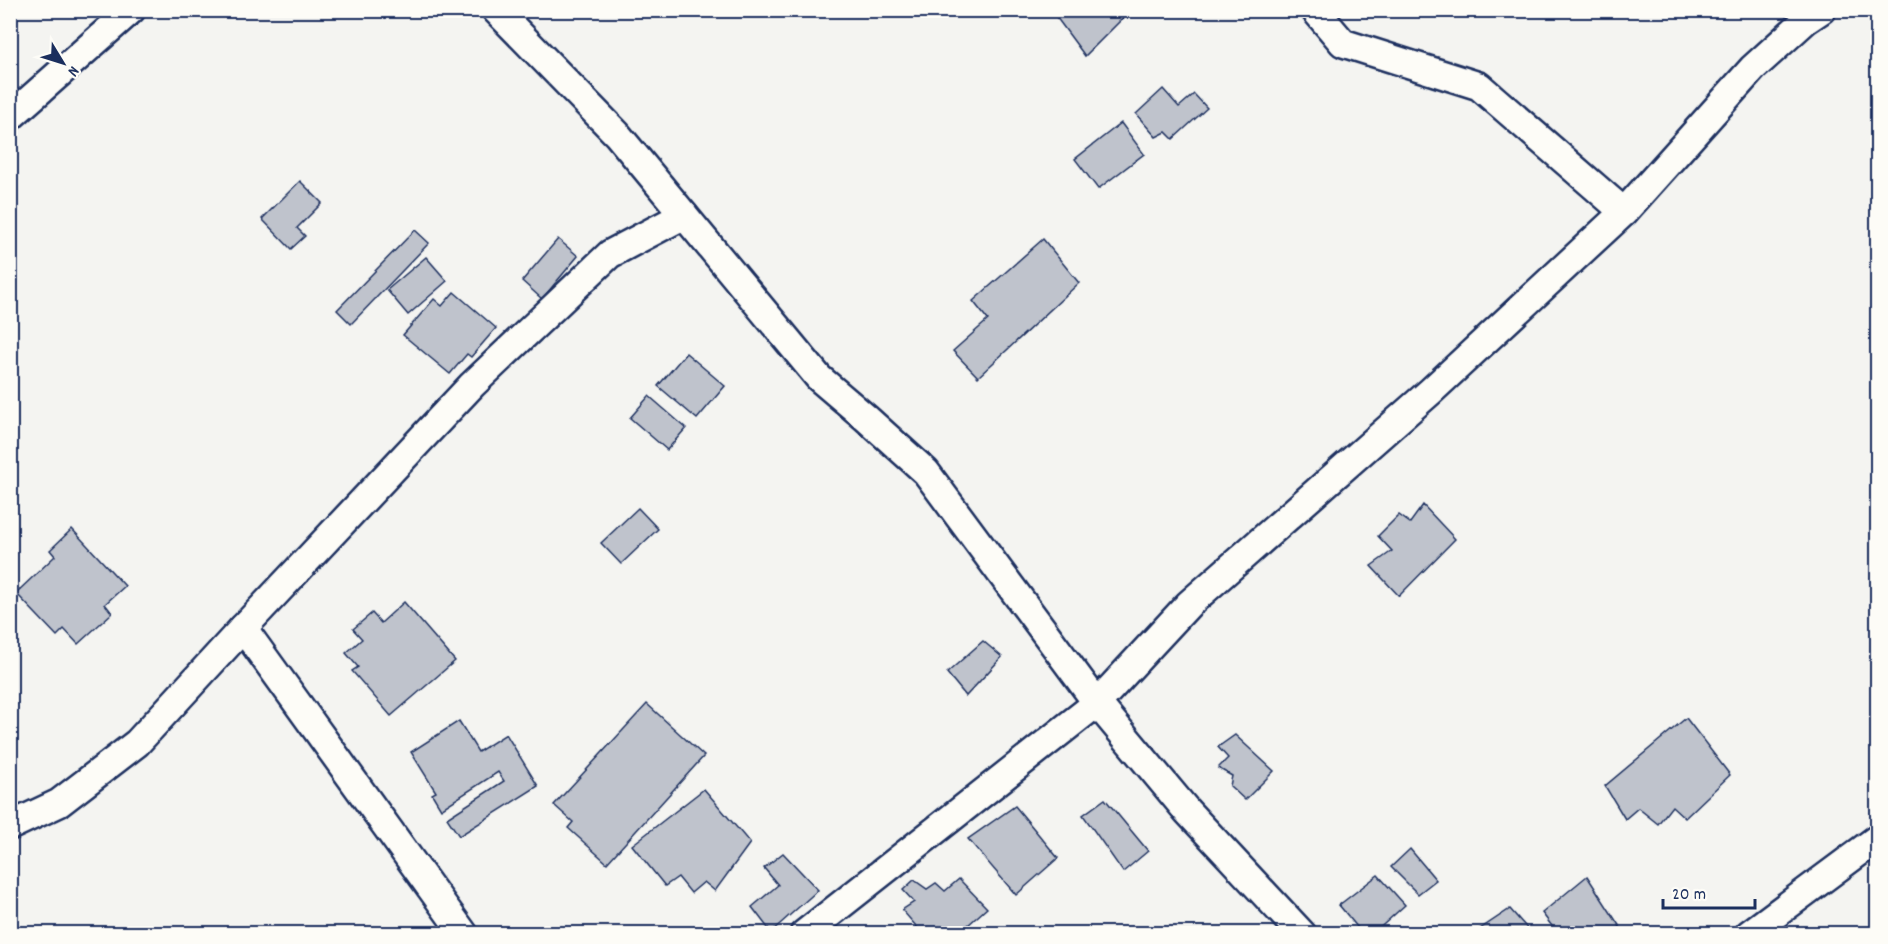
<svg xmlns="http://www.w3.org/2000/svg" width="1888" height="944" viewBox="0 0 1888 944" font-family="Dekko,sans-serif">
<rect width="100%" height="100%" fill="#f4f4f1"/>
<filter id="ink" filterUnits="userSpaceOnUse"><feTurbulence type="fractalNoise" baseFrequency=".0167" numOctaves="2"/><feDisplacementMap in="SourceGraphic" scale="12" xChannelSelector="R" yChannelSelector="G"/><feConvolveMatrix kernelMatrix="1 2 1 2 8 2 1 2 1" color-interpolation-filters="sRGB"/></filter>
<g filter="url(#ink)">
<g fill="#bfc3cc" stroke="#1b2f5e" stroke-width="1.5">
<path d="M1051,10h80l-46,46z"/>
<path d="M1163,89l16,18 15,-13 13,14 -34,31 -7,-7 -10,5 -20,-23z"/>
<path d="M1121,123l23,31 -46,35 -23,-30z"/>
<path d="M300,181l22,22 -25,25 8,8 -14,13 -29,-30z"/>
<path d="M415,230l14,13 -78,81 -14,-14z"/>
<path d="M558,239l20,17 -36,43 -20,-18z"/>
<path d="M1043,239l36,44 -101,94 -25,-26 35,-31 -15,-19z"/>
<path d="M426,257l21,24 -39,34 -21,-25z"/>
<path d="M454,292l42,36 -25,29 -4,-3 -17,20 -47,-39 31,-36 8,7z"/>
<path d="M686,353l39,33 -28,33 -39,-33z"/>
<path d="M649,396l37,32 -19,22 -37,-32z"/>
<path d="M1423,505l32,34 -56,57 -28,-30 21,-15 -14,-15 21,-21 11,8z"/>
<path d="M638,508l20,21 -37,35 -20,-21z"/>
<path d="M72,529l53,57 -20,18 7,9 -34,31 -14,-15 -7,7 -41,-43 39,-37 -5,-6z"/>
<path d="M404,602l51,59 -64,55 -39,-45 6,-4 -12,-14 16,-14 -9,-10 19,-16 9,10z"/>
<path d="M983,641l19,16 -36,39 -19,-23z"/>
<path d="M647,704l57,52 -97,107 -39,-35 5,-6 -19,-17z"/>
<path d="M1686,718l44,57 -45,43 -13,-12 -14,18 -20,-16 -13,11 -20,-33z"/>
<path d="M459,721l19,31 28,-18 32,52 -79,50 -12,-18 57,-37 -6,-9 -57,37 -9,-15 4,-2 -25,-40z"/>
<path d="M1235,735l39,36 -29,29 -15,-14 2,-10 -14,-8 10,-10 -10,-11z"/>
<path d="M704,789l46,54 -35,48 -11,-9 -13,11 -13,-16 -13,9 -33,-41z"/>
<path d="M1105,799l43,52 -25,21 -40,-57z"/>
<path d="M1015,806l43,52 -42,37 -48,-56z"/>
<path d="M1410,849l26,31 -18,14 -27,-27z"/>
<path d="M783,853l35,37 -47,42 -19,-25 26,-22 -14,-17z"/>
<path d="M1378,875l27,30 -32,29h-10l-24,-29z"/>
<path d="M1587,876l35,54 -3,4h-61l-16,-21z"/>
<path d="M959,879l28,29 -29,26h-35l-21,-24 12,-8 -11,-12 11,-10 13,9 9,-6 9,8z"/>
<path d="M1510,909l22,25 -58,-1z"/>
</g>
<g fill="none" stroke-linecap="round" stroke-linejoin="round">
<g stroke="#1b2f5e" stroke-width="32">
<g id="street">
<path d="M496,10l121,124 202,244 47,40 60,54 171,231 90,108 115,123"/>
<path d="M1315,10l28,33 136,43 145,126"/>
<path d="M10,117l121,-107"/>
<path d="M243,628l221,306"/>
<path d="M10,826l49,-23 78,-60 106,-115 229,-243 138,-131 74,-39"/>
<path d="M804,934l293,-231 92,-99 242,-213 193,-179 129,-144 53,-48 15,-10"/>
<path d="M1749,934l129,-96"/>
</g>
</g>
<use href="#street" stroke="#fdfcf7" stroke-width="27"/>
</g>
</g>
<rect width="1888" height="944" fill="none" stroke="#fdfcf7" stroke-width="36"/>
<rect x="18" y="18" width="1852" height="908" fill="none" stroke="#1b2f5e" stroke-width="2" filter="url(#ink)"/>
<g transform="translate(63 63) rotate(128)" stroke="#fdfcf7" stroke-width="4.5" paint-order="stroke">
<path d="M0-4.5L10 22L0 15L-10 22Z" fill="#1b2f5e"/>
<text y="-9" font-size="16" font-weight="bold" text-anchor="middle" fill="#1b2f5e">N</text>
</g>
<path d="M1663 899v9h92v-9" fill="none" stroke="#1b2f5e" stroke-width="3"/>
<text x="1672" y="899" font-size="18" fill="#1b2f5e" stroke="#fdfcf7" stroke-width="4.5" paint-order="stroke">20 m</text>
</svg>
